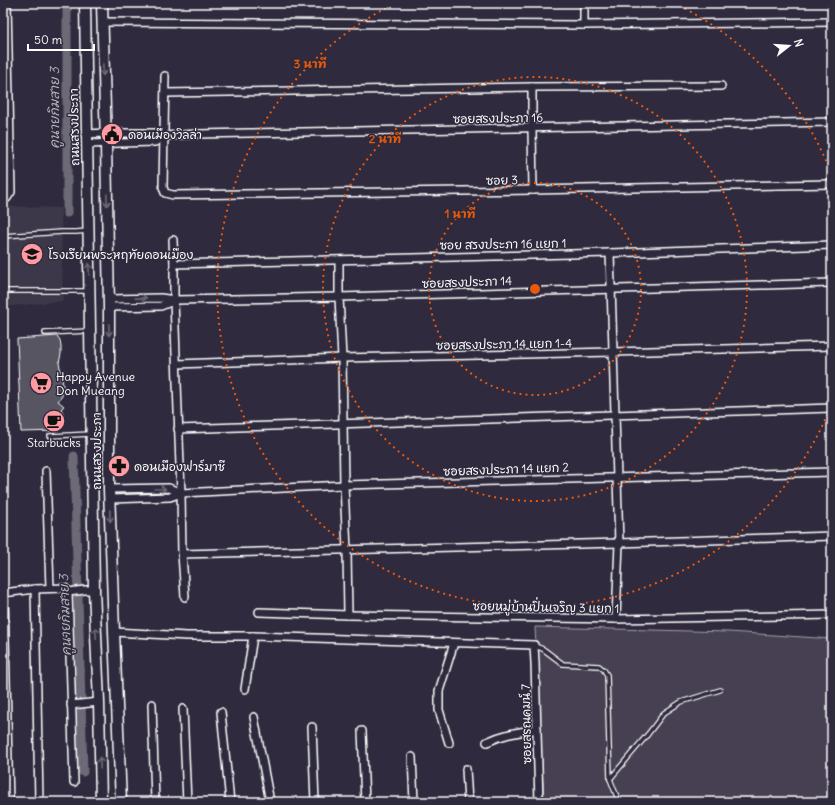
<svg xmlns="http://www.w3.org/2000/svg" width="835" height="805" viewBox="0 0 835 805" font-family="Delius,'Playpen Sans Thai',sans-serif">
<rect width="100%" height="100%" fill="#2f2a3d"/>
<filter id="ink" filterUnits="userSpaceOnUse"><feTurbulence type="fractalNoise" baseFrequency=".025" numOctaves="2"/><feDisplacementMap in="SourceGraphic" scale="8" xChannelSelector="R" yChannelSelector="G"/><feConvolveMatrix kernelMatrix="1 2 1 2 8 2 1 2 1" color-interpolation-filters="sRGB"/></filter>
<g filter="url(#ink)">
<path fill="#3c3749" d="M3,206l58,2 2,93 -60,6z"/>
<path fill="#464152" stroke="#a2a0a8" d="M535,627l194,5 103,7v163h-288z"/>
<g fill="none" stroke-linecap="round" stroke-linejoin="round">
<g stroke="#6d6a77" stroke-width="9">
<path d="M67,3v210"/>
<path d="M74,456l9,316"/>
</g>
</g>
<path fill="#595564" stroke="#fff" d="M57,336l3,4 1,7v7l-2,9 3,13 1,10 -1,10 -4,5 6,5 -3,3 2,4 -1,11 -5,7 -36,1 -4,-93z"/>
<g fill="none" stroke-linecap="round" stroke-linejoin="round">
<g stroke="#fff" stroke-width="6">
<g id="service">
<path d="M3,236l59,-4h14l12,-1"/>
<path d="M3,291h85"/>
<path d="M45,333l44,-2"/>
<path d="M50,436l41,-2"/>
<path d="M535,646l8,3 20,15 36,2 5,4 3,5 3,104 9,23"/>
<path d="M610,779l38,-45 16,-21 17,-11 39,-12"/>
</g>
</g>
<g stroke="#fff" stroke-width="10">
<g id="minor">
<path d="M102,22l482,3 248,-3"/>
<path d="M584,25v-22"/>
<path d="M165,76l-2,111 2,6 8,2 360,-5 299,-6"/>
<path d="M532,87v42l1,61"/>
<path d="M165,93l367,-6 189,-1"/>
<path d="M87,134l18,-1h51l8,3 34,-2 634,-12"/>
<path d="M87,144l68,-2 9,-6"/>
<path d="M3,200l4,-2 4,-6 -4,-189"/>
<path d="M173,240l1,24v36l7,193 1,61 3,43"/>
<path d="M610,253l9,290 -3,76"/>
<path d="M339,260v37l3,61 2,127 3,65 1,65"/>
<path d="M174,264l436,-11 222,-8"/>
<path d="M109,299l52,-1 13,2 165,-3 493,-14"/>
<path d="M109,307l52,-1 12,-5"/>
<path d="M177,364l165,-6 271,-6 219,-6"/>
<path d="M178,429l654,-21"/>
<path d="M46,471l4,117"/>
<path d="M109,489l60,-1 12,5"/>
<path d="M110,499l60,-2 11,-4 163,-8 488,-13"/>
<path d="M182,554l437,-11 213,-7"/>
<path d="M35,589l4,213"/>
<path d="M68,592l6,190"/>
<path d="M3,593l32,-4 30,-1 3,4 17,-2h9"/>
<path d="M4,593l5,209"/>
<path d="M259,612l89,3 268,4 216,-4"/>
<path d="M114,632l73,4h66l281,9 1,18 4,139"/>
<path d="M245,689l8,-53"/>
<path d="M152,704l3,98"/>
<path d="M71,705l28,-3"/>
<path d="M183,709l4,93"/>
<path d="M221,712l9,90"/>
<path d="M254,717l16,85"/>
<path d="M312,727l3,75"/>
<path d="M362,731l3,71"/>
<path d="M487,742c16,-8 33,-10 50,-13"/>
<path d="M449,743l-10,-33v-19l15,-48"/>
<path d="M412,757l2,45"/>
<path d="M466,769l2,33"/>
</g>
</g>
<g stroke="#fff" stroke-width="13">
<g id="secondary">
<path d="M85,3l9,587 5,112 2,100"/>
<path d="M102,3l4,141 3,163v182l5,143 7,170"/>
</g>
</g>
<use href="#service" stroke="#2f2a3d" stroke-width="3.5"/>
<use href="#minor" stroke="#2f2a3d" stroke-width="7"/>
<use href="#secondary" stroke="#2f2a3d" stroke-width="10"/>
</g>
<defs><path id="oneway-shaft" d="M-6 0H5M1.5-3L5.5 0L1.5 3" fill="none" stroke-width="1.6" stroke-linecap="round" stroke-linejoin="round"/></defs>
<g stroke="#6d6a77">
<use href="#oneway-shaft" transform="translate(103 70) rotate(88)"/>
<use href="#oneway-shaft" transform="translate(107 200) rotate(89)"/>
<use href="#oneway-shaft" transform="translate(89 269) rotate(-92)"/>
<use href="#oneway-shaft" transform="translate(141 298) rotate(-1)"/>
<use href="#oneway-shaft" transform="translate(109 330) rotate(90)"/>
<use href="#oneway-shaft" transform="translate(160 489)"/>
<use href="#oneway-shaft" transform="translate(110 516) rotate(88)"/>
<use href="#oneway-shaft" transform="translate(96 633) rotate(-93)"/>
<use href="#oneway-shaft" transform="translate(100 763) rotate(-91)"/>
</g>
</g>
<g fill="none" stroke="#e8590c" stroke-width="2" stroke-dasharray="2 4">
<circle cx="535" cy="289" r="106"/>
<circle cx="535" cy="289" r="212"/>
<path d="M832 403A318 318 0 1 1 396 3M674 3A318 318 0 0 1 832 175"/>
</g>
<defs>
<g id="civic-disc" transform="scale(1.15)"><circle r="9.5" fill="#ff9aa2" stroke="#2f2a3d"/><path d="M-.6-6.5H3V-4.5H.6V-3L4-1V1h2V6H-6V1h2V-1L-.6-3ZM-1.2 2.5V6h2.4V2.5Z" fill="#111"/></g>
<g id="school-disc" transform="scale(1.15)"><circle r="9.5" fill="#ff9aa2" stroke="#2f2a3d"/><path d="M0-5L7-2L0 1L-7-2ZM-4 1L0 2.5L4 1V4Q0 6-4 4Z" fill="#111"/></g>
<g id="supermarket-disc" transform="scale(1.15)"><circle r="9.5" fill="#ff9aa2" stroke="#2f2a3d"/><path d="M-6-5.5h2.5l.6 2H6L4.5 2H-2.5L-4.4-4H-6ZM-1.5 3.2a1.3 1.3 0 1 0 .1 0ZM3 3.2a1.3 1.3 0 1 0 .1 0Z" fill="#111"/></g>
<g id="cafe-disc" transform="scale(1.15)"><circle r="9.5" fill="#ff9aa2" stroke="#2f2a3d"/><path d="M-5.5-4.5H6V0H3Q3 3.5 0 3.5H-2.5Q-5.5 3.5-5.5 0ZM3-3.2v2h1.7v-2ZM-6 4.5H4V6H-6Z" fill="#111"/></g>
<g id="pharmacy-disc" transform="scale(1.15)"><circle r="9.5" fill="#ff9aa2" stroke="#2f2a3d"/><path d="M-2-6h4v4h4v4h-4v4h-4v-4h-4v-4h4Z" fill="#111"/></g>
</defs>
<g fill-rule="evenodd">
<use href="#civic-disc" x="112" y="134"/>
<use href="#school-disc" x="32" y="254"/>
<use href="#supermarket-disc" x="41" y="383"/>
<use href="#cafe-disc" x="54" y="421"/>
<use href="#pharmacy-disc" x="119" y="466"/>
</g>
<g text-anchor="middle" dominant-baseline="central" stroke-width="3" stroke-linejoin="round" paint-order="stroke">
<g font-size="12" fill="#fff" stroke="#2f2a3d">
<text transform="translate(498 118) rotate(-1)">ซอยสรงประภา 16</text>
<text transform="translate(74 127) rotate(-91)">ถนนสรงประภา</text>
<text transform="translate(502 180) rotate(-1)">ซอย 3</text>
<text transform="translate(503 244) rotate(-1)">ซอย สรงประภา 16 แยก 1</text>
<text transform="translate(467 282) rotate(-2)">ซอยสรงประภา 14</text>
<text transform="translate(504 344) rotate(-1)">ซอยสรงประภา 14 แยก 1-4</text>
<text transform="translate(96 451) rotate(-90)">ถนนสรงประภา</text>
<text transform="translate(506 469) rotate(-2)">ซอยสรงประภา 14 แยก 2</text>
<text transform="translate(546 607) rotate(1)">ซอยหมู่บ้านปิ่นเจริญ 3 แยก 1</text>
<text transform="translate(526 724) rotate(-91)">ซอยสรณคมน์ 7</text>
</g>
<g font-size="12" fill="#fff" stroke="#2f2a3d" text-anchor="start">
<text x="128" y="134">ดอนเมืองวิลล่า</text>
<text x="48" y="254">โรงเรียนพระหฤทัยดอนเมือง</text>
<text x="56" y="376">Happy Avenue<tspan x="56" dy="14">Don Mueang</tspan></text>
<text x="54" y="442" text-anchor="middle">Starbucks</text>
<text x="134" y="466">ดอนเมืองฟาร์มาซี</text>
</g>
<g font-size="13" font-style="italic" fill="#b6b4bb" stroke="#2f2a3d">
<text transform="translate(54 108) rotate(-90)">คูนายกิมสาย 3</text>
<text transform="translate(65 615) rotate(-92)">คูนายกิมสาย 3</text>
</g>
</g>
<circle cx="535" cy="289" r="6" fill="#e8590c" stroke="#2f2a3d" stroke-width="2"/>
<g font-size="12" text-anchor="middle" font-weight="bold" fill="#e8590c" stroke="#2f2a3d" stroke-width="3" stroke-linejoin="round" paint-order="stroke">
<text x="310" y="68">3 นาที</text>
<text x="385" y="143">2 นาที</text>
<text x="460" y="218">1 นาที</text>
</g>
<rect width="835" height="805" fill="none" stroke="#2f2a3d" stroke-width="16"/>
<rect x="8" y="8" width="819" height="789" fill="none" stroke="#fff" stroke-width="1.5" filter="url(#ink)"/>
<g transform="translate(789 46) rotate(73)" stroke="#2f2a3d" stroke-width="3" paint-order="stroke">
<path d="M0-3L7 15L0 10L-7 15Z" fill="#ffffff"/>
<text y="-6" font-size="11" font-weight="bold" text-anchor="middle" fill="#ffffff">N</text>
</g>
<path d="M28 44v6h66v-6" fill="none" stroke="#ffffff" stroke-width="2"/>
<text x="34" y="44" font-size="12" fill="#ffffff" stroke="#2f2a3d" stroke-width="3" paint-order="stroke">50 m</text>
</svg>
